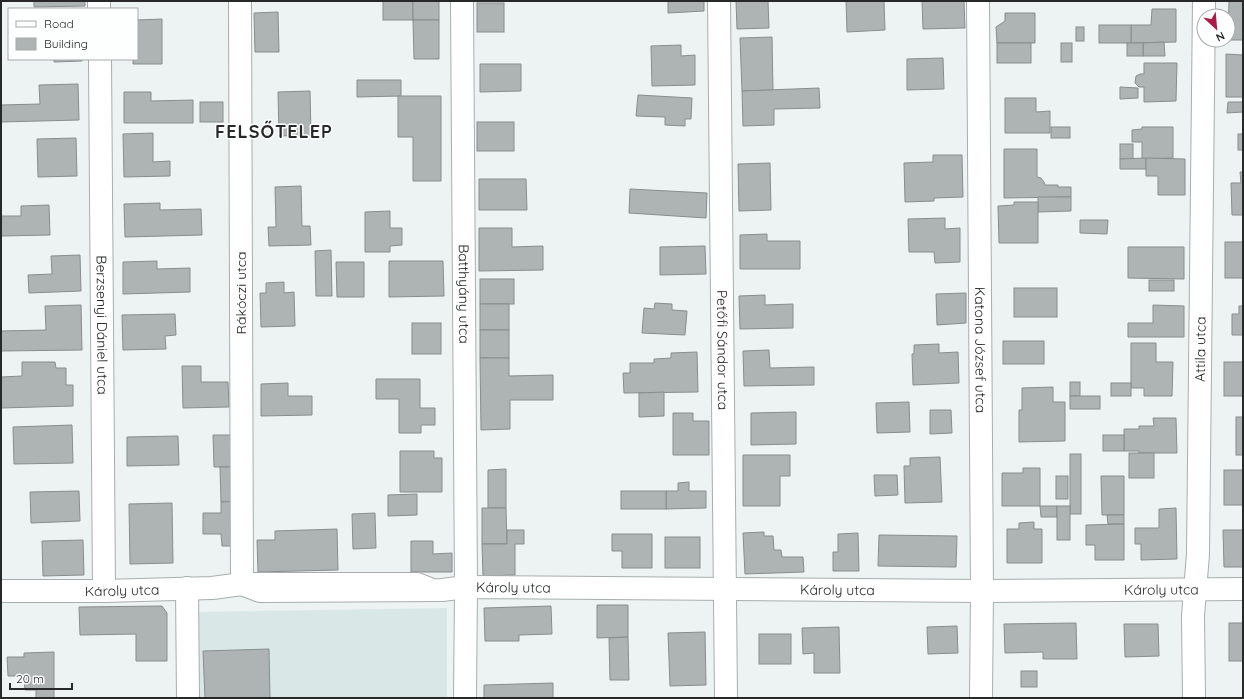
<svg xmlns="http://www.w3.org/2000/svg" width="1244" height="699" viewBox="0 0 1244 699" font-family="Quicksand,sans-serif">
<rect width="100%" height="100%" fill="#ecf3f2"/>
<path fill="#d9e8e7" d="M447,608v90h-250l2,-86z"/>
<g fill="#aeb4b3" stroke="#888d8d">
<path d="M34,1h51v5l-51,1z"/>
<rect x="383" y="1" width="30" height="19"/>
<rect x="413" y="1" width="26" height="19"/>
<path d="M668,1h36v10l-36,2z"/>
<path d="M736,1h32l1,27 -32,1z"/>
<path d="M846,1h38l1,29 -38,2z"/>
<path d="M922,1h42l1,27 -42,1z"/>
<path d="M1229,1h14v39h-15z"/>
<rect x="477" y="3" width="27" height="29"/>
<path d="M1152,9h24v33l-45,1v-18h20z"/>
<path d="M278,12l1,40h-24l-1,-39z"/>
<path d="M1005,13h30v30h-38l-1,-16 9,-6z"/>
<path d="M162,19v45h-29v-5h4v-39z"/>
<path d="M413,20h26v39h-25z"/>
<rect x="1099" y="25" width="32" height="18"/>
<rect x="1076" y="27" width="8" height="14"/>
<path d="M772,37l1,53 -31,1 -2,-53z"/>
<path d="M1164,42l1,14h-22v-13z"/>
<rect x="997" y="43" width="34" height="20"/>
<rect x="1061" y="43" width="11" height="19"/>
<rect x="1127" y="43" width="16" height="13"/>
<path d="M681,45v11l14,-1v30l-43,1 -1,-40z"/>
<path d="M1226,54l17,1v42h-17z"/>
<path d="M943,58l1,31 -37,1v-31z"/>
<path d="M54,59h28v2l-28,1z"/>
<path d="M1144,63h33l-1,38 -32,1v-15h-5l-4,-4 1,-7 4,-2h4z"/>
<path d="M480,64h41v27l-41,1z"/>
<path d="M357,80h44v16l-44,1z"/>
<path d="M78,84l1,36 -78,2v-17l39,-1 -1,-19z"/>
<path d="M1120,87l18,1v10l-18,1z"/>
<path d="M819,88l1,20 -46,1v16l-31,1 -1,-35z"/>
<path d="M310,91l1,44 -32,1 -1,-44z"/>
<path d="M124,92h27v9l42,-1v23h-69z"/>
<path d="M638,95l54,3 -1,21h-6v7l-20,-1v-8l-29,-1z"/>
<path d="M398,96h43v85h-28v-44h-15z"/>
<path d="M1005,98h31v14l14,-1v22h-45z"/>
<rect x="200" y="102" width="23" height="20"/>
<path d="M1228,102h15v10l-16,1z"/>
<rect x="477" y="122" width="37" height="29"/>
<rect x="1051" y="127" width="19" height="11"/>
<path d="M1142,127h31v31l-31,1v-17h-10v-12l10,-1z"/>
<path d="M153,133v29l17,-1v15l-46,1 -1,-43z"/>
<rect x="1238" y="134" width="5" height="16"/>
<path d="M76,138l1,38 -39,1 -1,-38z"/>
<rect x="1120" y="144" width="13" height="15"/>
<path d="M1004,149h33v28l4,1 3,4 1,3h13v2h13v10l-67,1z"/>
<path d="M933,155h29l1,42 -29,1v3l-29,1 -1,-39 29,-1z"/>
<path d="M1146,158v11h-26v-10z"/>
<path d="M1146,158l39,1v36h-27v-19h-12z"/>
<path d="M770,163l1,47 -32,1 -1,-47z"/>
<path d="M1240,172h3v43h-11l-1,-32h10z"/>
<path d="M479,179h47l1,31h-48z"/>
<path d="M301,186l1,40h8l1,19 -42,1 -1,-19h8l-1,-40z"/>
<path d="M630,189l77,4 -1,25 -77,-5z"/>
<path d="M1038,197h33v14l-33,1z"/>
<path d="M1014,202h24v41h-39l-1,-37 16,-1z"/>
<path d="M160,203v7l41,-1 1,26 -77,2 -1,-33z"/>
<path d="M49,205l1,30 -49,1v-20h20v-10z"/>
<path d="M390,211v17h12v17l-12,1v6h-25v-40z"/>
<path d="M945,218v11l15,-1v34l-25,1 -1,-11h-25l-1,-33z"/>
<path d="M1080,220h28l-1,14 -27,-1z"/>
<path d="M479,228h33v19l31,-1v24l-64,1z"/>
<path d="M767,234v7h33v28h-60v-34z"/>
<rect x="1225" y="242" width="18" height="36"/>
<path d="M705,246l1,28 -46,1v-28z"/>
<path d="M1128,247h56v32l-56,-1z"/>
<path d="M331,250l1,46h-16l-1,-45z"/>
<path d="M80,255l1,36 -52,2 -1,-18 24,-1 -1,-18z"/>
<path d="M157,261v8l33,-1v24l-67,2v-32z"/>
<path d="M389,261h54l1,35 -55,1z"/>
<path d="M336,262h28v35h-27z"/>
<rect x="480" y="279" width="34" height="25"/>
<rect x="1149" y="280" width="25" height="11"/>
<path d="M284,282v11l10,-1 1,34 -34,1 -1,-34h6v-10z"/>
<rect x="1014" y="288" width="43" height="29"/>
<path d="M966,293v30l-29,2 -1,-31z"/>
<path d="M765,295v10l28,-1v24l-53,1 -1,-33z"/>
<path d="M655,303l17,1v6l15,1 -2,24 -43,-2 2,-25 10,1z"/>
<rect x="480" y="304" width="29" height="26"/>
<path d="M81,305l1,45 -81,1v-20l45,-1 -1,-24z"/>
<path d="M1153,305l31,1v31h-56v-14h25z"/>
<path d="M1239,306h4v29h-11v-21h7z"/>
<path d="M175,314l1,21 -11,1 1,13 -43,1 -1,-35z"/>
<rect x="412" y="323" width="29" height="31"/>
<rect x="480" y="330" width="29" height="28"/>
<rect x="1003" y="341" width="41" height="23"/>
<path d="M1131,343h25v19h17l-1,34h-28v-8h-13z"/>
<path d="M939,344v9l19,-1 1,31 -46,2 -1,-31h2v-9z"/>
<path d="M769,350l1,18 44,-1v18l-70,1 -1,-35z"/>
<path d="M697,352l1,40 -74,1 -1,-20h7v-10h24v-4l17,-1v-5z"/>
<path d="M480,358h29v18l44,-1v25h-43v29l-29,1z"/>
<path d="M22,362h33l1,6h10v17h7v21l-72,2v-31l21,-1z"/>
<rect x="1224" y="362" width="19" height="34"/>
<path d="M182,366h19v16h27l1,25 -46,1z"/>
<path d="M376,379h44v29h15v17h-14v8h-22v-34h-23z"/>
<rect x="1070" y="382" width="10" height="14"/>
<path d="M288,383v13h24v19l-51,1v-32z"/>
<rect x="1111" y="383" width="20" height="13"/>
<path d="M1053,387v15h12v39l-46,1v-32h3v-22z"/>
<path d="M664,392v24l-25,1v-24z"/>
<rect x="1070" y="396" width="30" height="13"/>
<path d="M909,402l1,30 -33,1 -1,-30z"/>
<path d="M930,410h21l1,23 -22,1z"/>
<path d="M796,412v32l-45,1v-32z"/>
<path d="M673,413h20v8h16v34h-36z"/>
<rect x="1236" y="417" width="7" height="38"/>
<path d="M1153,418h23l1,35h-38v-2h-15v-22h15v-3h15z"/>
<path d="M72,425l1,38 -59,1 -1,-37z"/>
<path d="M213,435h22l1,32h-22z"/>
<rect x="1103" y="435" width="21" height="16"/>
<path d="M178,436l1,29 -52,1v-29z"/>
<path d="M400,451h34v7h8v34h-42z"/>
<rect x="1129" y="453" width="25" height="25"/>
<rect x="1070" y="454" width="11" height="60"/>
<path d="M743,455h47v21h-10v30h-37z"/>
<path d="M940,457l2,45 -37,1 -1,-37h6v-8z"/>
<path d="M220,467h16l1,34 -16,1z"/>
<path d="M1023,468h17v38h-38v-33h21z"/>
<path d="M506,469v39h-18v-38z"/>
<rect x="1224" y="470" width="19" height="35"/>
<path d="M874,475h23l1,20 -23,1z"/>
<rect x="1056" y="476" width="12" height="23"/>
<path d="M1101,476h23v39h-22z"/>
<path d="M689,482v9h17v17l-40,1v-18h12v-8z"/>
<path d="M79,491l1,30 -49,2 -1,-31z"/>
<rect x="621" y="491" width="45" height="18"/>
<path d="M417,494v21l-29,1v-21z"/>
<path d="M237,501l1,45h-16l-1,-12h-18v-21h18v-11z"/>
<path d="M172,503l1,60 -43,1 -1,-60z"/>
<path d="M1040,506h17v11h-16z"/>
<rect x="1057" y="506" width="13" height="34"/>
<path d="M482,508h24l1,36h-25z"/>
<path d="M1176,508l1,51 -36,1v-16h-6v-16h24v-19z"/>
<path d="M375,513l1,35 -23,1 -1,-35z"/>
<path d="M1107,515h17v9h-16z"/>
<path d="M1034,522v7h8v34h-35v-34h12v-6z"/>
<path d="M1124,524v36h-29v-15h-9v-20z"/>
<path d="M337,529l1,41 -80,2 -1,-32h18v-9z"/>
<path d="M507,530h17v14h-9v31l-32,1 -1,-32h25z"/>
<path d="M1223,530h20v37h-19z"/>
<path d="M764,532v4h9l1,14h7l1,7h21l1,15 -59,2 -2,-41z"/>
<path d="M858,533l1,38h-26v-19h5v-18z"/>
<path d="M612,534h40v34h-30v-17h-10z"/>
<path d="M879,535l78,1 -1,31 -78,-1z"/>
<rect x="665" y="537" width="35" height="31"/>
<path d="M83,540l1,35 -41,1 -1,-35z"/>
<path d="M411,541h22v13l19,-1v19h-41z"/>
<path d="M597,605h31v32l-31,1z"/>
<path d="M162,606l5,7v48h-31v-27l-56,1 -1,-28z"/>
<path d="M551,606l1,28 -33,1v6h-34l-1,-33z"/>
<path d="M1076,623l1,36h-34v-7l-38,1 -1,-29z"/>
<rect x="1229" y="623" width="14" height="38"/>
<path d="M1124,624h34l1,32 -34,1z"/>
<path d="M957,626l1,27 -30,1 -1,-27z"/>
<path d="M839,627l1,46h-26v-20l-11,1 -1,-26z"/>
<path d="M705,632l1,53 -36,1 -2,-53z"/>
<rect x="759" y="634" width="32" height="30"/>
<path d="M628,637l1,43h-19l-1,-42z"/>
<path d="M269,649l1,49h-65l-2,-47z"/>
<path d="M54,652v46h-18v-8h-11l-1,-14h-16l-1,-19h17v-4z"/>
<rect x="1021" y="671" width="16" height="16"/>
<path d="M553,683v15h-69v-13z"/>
</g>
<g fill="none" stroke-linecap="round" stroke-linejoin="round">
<g stroke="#a8aead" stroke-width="24">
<g id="street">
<path d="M99,1v8"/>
<path id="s1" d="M462,1l4,586 -1,111"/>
<path id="s2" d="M719,1l7,697"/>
<path id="s3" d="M978,1l4,590 -1,107"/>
<path id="s4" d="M100,59l4,532"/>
<path d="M187,588l1,110"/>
<path id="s5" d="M432,590l-15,-6h-175l18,7 182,-1 24,-3 516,4 261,-2"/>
<path id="s6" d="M1,591h103l108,-3 30,-4 -2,-583"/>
<path id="s7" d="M1194,698l-1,-82 5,-62 6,-553"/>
</g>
</g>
<use href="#street" stroke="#fff" stroke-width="22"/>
</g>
<g text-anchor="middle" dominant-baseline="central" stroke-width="3" stroke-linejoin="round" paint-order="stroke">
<g font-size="14" fill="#272929" stroke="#fdffff">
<text transform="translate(241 293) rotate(-90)">Rákóczi utca</text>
<text stroke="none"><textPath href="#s1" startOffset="293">Batthyány utca</textPath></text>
<text stroke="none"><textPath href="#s4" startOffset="266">Berzsenyi Dániel utca</textPath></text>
<text stroke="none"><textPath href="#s2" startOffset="349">Petőfi Sándor utca</textPath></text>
<text stroke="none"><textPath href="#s3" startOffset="349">Katona József utca</textPath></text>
<text stroke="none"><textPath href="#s7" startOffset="349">Attila utca</textPath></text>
<text stroke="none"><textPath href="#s5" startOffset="464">Károly utca</textPath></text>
<text stroke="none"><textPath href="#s6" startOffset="121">Károly utca</textPath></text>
<text stroke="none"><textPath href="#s5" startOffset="788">Károly utca</textPath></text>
<text stroke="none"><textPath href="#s5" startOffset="1112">Károly utca</textPath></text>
</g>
<g font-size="18" font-weight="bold" letter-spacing="1" fill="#272929" stroke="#fdffff">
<text x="274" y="131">FELSŐTELEP</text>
</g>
</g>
<rect width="1244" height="699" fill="none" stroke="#272929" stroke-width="4"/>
<rect x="8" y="8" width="130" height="52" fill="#fdffff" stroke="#a7a9a9"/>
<rect x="16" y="21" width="20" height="6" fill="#ffffff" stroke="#a7a9a9"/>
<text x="44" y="28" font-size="12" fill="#272929">Road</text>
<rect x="16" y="38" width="20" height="12" fill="#aeb4b3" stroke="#a7a9a9"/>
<text x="44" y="48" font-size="12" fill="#272929">Building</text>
<g transform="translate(1216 28) rotate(154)"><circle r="19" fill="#fdffff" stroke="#a7a9a9"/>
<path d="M0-3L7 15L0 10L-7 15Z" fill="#ad1a46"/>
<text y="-6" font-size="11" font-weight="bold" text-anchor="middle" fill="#272929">N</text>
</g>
<path d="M10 683v6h62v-6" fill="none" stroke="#272929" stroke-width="2"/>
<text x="16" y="683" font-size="12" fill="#272929" stroke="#fdffff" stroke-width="3" paint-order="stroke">20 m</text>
</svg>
